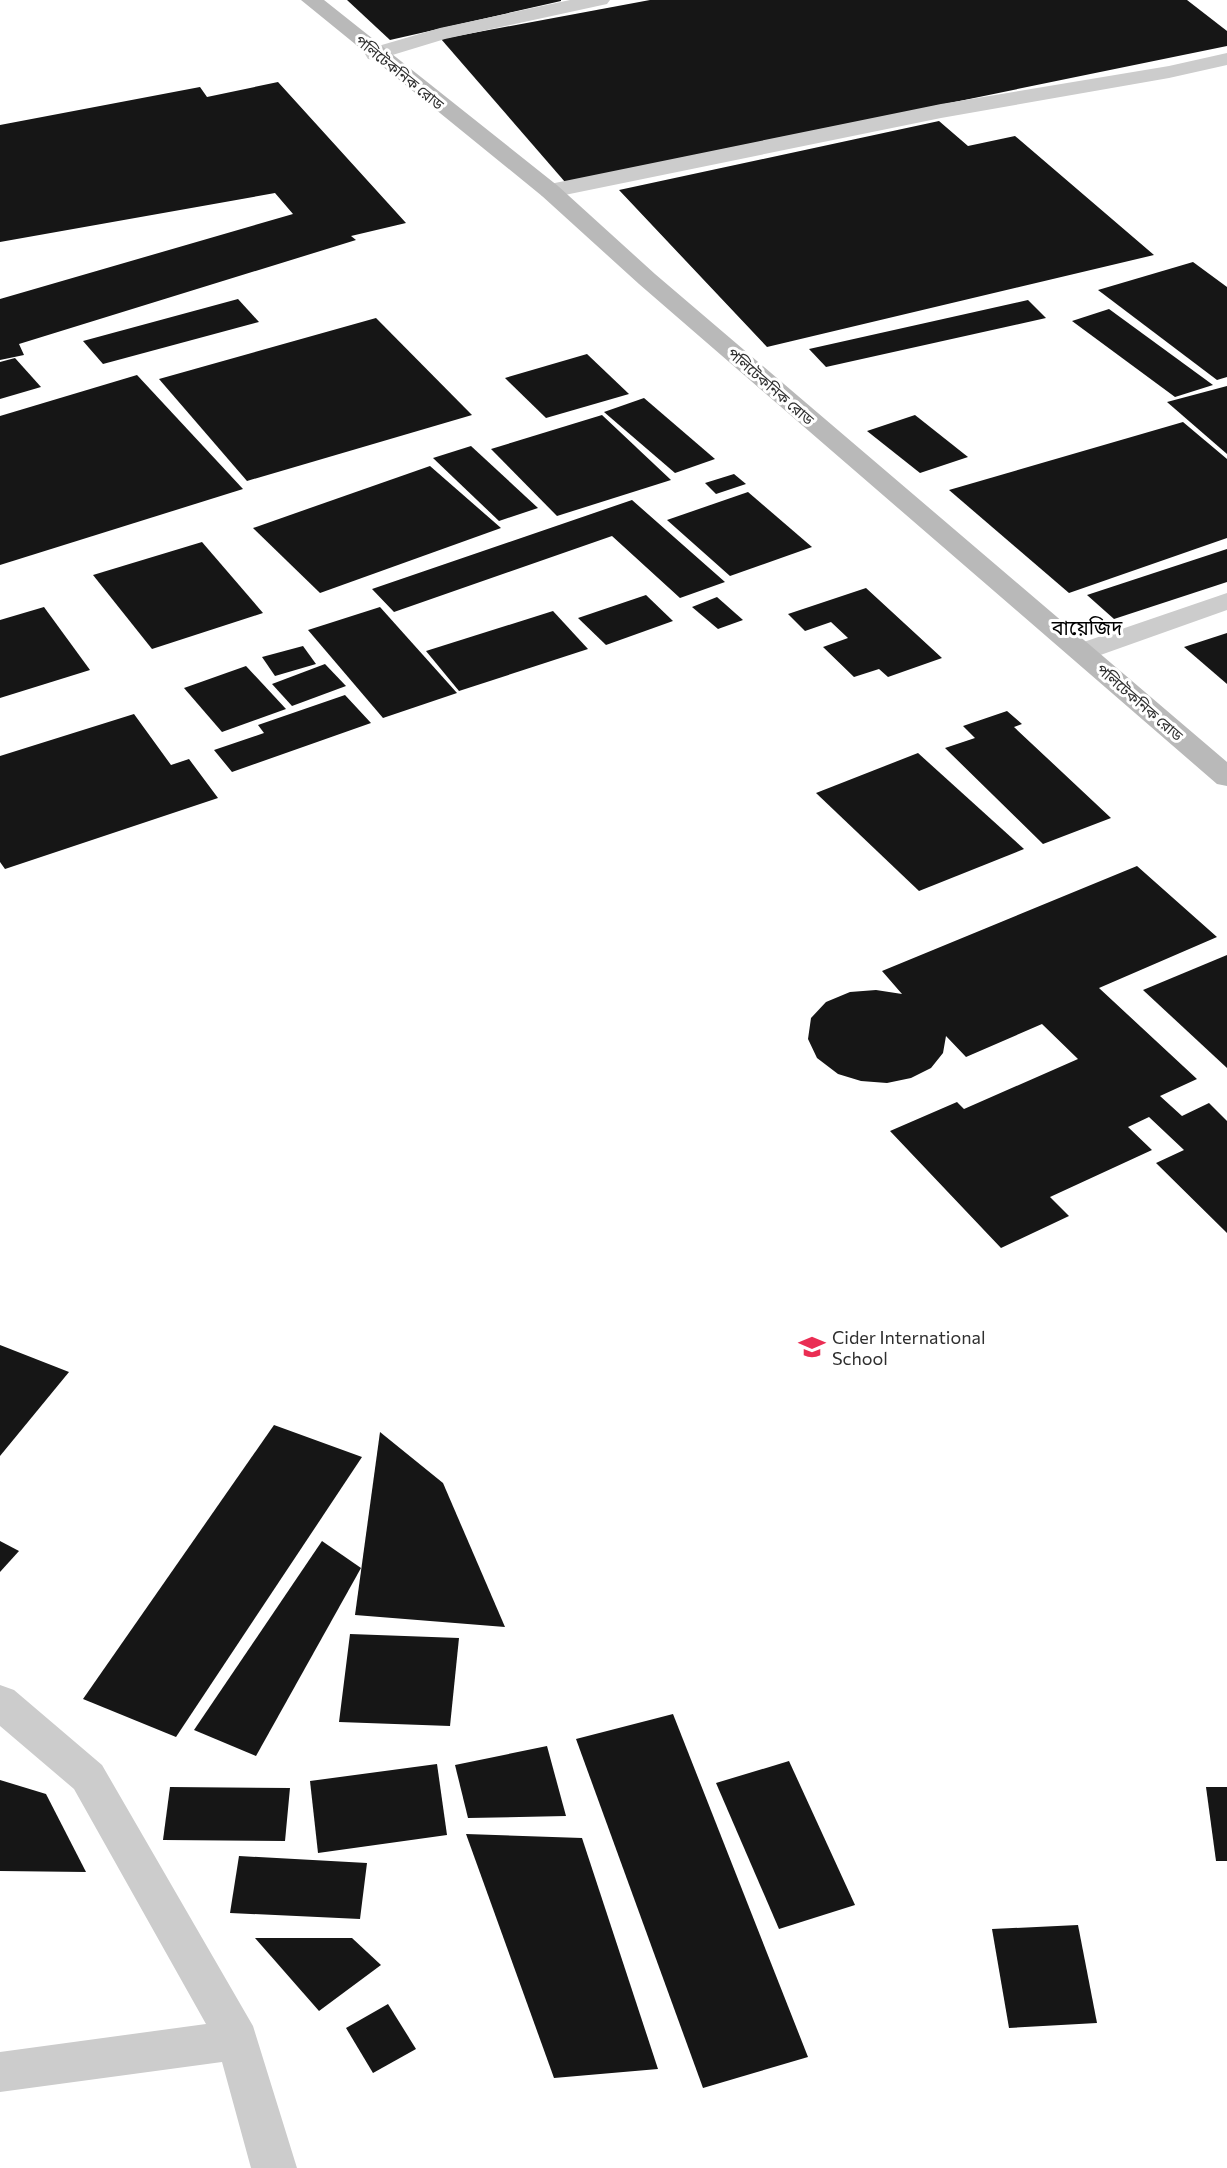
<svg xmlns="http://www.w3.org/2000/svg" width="1227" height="2168" viewBox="0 0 1227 2168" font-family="Commissioner,'Noto Sans Bengali',sans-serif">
<rect width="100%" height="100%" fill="#fff"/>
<g fill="#161616">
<path d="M347,0h214v1l-171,39z"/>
<path d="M650,0h537l40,31v15l-662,136 -124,-143z"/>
<path d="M278,82l128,141 -55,13 5,4 -337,104 5,11 -24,5v-61l293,-85 -18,-21 -275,49v-117l200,-38 7,10z"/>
<path d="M939,121l29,25 47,-10 139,119 -387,92 -148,-157z"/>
<path d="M1193,262l34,25v90l-10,3 -119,-90z"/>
<path d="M238,299l21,23 -156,42 -20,-23z"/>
<path d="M1028,300l18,18 -220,49 -17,-18z"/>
<path d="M1109,309l104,76 -38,12 -103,-76z"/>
<path d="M376,318l96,97 -225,66 -88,-102z"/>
<path d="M587,354l42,40 -83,24 -41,-40z"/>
<path d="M15,358l26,29 -41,12v-37z"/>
<path d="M137,375l106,114 -243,76v-149z"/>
<path d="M1227,386v68l-60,-52z"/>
<path d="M644,398l71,61 -40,14 -71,-61z"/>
<path d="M602,415l69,65 -114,36 -66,-67z"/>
<path d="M915,415l53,42 -48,16 -53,-42z"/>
<path d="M1183,422l44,37v79l-158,55 -120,-103z"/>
<path d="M471,446l67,62 -39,13 -66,-63z"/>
<path d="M430,466l71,62 -181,65 -67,-65z"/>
<path d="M734,474l12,10 -30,10 -11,-11z"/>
<path d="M748,492l64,55 -82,29 -63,-56z"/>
<path d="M632,500l93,82 -45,16 -68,-62 -218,76 -22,-23z"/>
<path d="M202,542l61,71 -111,36 -59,-74z"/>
<path d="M1227,549v33l-113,37 -27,-24z"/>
<path d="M866,588l76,70 -54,19 -9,-8 -25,8 -31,-30 25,-9 -17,-16 -26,9 -17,-17z"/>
<path d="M646,595l27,26 -67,24 -28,-27z"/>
<path d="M717,597l26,23 -25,9 -26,-22z"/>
<path d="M44,607l46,63 -90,28v-78z"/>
<path d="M380,607l77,86 -74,25 -75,-88z"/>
<path d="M553,611l35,38 -129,42 -33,-40z"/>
<path d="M1227,633v51l-43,-37z"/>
<path d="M303,646l13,18 -41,12 -13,-19z"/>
<path d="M325,664l21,22 -54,20 -20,-22z"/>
<path d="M246,666l40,43 -64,23 -38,-44z"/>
<path d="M345,695l26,28 -139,49 -18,-22 50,-17 -6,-8z"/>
<path d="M1007,711l15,13 -8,3 97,91 -68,26 -98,-96 30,-10 -12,-12z"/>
<path d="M134,714l37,51 18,-6 29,39 -213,71 -5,-7v-106z"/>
<path d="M918,753l106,96 -105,42 -103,-98z"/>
<path d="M1137,866l80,71 -118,51 98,91 -37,17 22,20 27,-13 18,18v112l-71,-70 28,-13 -35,-33 -21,10 24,23 -102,47 19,19 -68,32 -111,-117 67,-29 7,7 114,-50 -36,-35 -76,33 -20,-21 -3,17 -12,15 -20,10 -24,5 -26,-2 -23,-7 -21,-16 -9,-19 3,-21 15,-16 24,-10 26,-2 26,4 -20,-23z"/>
<path d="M1227,955v113l-84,-78z"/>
<path d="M0,1345l69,27 -69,84z"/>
<path d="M274,1425l88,32 -186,280 -93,-38z"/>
<path d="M380,1432l63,51 62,144 -150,-12z"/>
<path d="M0,1541l19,10 -19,21z"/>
<path d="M322,1541l39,27 -105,188 -62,-26z"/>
<path d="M350,1634l109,4 -9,88 -111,-4z"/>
<path d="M673,1714l135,343 -105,31 -127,-349z"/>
<path d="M547,1746l19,70 -98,2 -13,-53z"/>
<path d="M789,1761l66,144 -76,24 -63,-146z"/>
<path d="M437,1764l10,71 -129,18 -8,-72z"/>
<path d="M0,1780l46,14 40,78 -86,-1z"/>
<path d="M170,1787l120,1 -5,53 -122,-1z"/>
<path d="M1206,1787h21v74h-11z"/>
<path d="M466,1834l116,4 76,231 -104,9z"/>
<path d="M239,1856l128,7 -7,56 -130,-6z"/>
<path d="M1078,1925l19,98 -88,5 -17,-99z"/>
<path d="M255,1938h97l29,27 -62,46z"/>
<path d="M388,2004l28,45 -43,24 -27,-45z"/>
</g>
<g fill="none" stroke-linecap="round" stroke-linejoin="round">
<g fill="#ccc" fill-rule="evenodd">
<path d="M570,0h40l-3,4 -162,35 -69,21 -8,-1 -3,-5 3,-5 72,-21z"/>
<path d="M1227,53v12l-58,13 -228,40 -391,80 -8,-2 -3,-5 3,-5 8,-2 391,-80 228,-38z"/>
<path d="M1227,593v17l-135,48 -10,2 -10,-2 -4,-6 4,-6z"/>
<path d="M0,1685l14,5 88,75 151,261 44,142h-46l-29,-106 -222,30v-40l206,-28 -132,-235 -74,-63z"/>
</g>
<path fill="#b9b9b9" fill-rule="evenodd" d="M301,0h23l234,186 97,88 572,488v24l-10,-2 -578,-500 -97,-88z"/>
</g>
<defs>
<g id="school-bare" transform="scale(2.07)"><path d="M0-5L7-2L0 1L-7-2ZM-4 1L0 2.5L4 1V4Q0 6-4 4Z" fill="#ea2d53" stroke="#fff" stroke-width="2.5" paint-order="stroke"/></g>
</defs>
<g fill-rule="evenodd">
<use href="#school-bare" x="812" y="1347"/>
</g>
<g text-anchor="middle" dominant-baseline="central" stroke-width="6" stroke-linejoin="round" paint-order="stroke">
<g font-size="15" fill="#2f2f2f" stroke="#fff">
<text transform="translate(400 72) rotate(39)">পলিটেকনিক রোড</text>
<text transform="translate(771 386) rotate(41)">পলিটেকনিক রোড</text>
<text transform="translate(1140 702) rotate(41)">পলিটেকনিক রোড</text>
</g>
<g font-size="18" fill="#2f2f2f" stroke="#fff" text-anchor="start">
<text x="832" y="1337">Cider International<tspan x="832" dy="21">School</tspan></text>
</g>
<g font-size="20" fill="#000" stroke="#fff">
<text x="1087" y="627">বায়েজিদ</text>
</g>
</g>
</svg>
